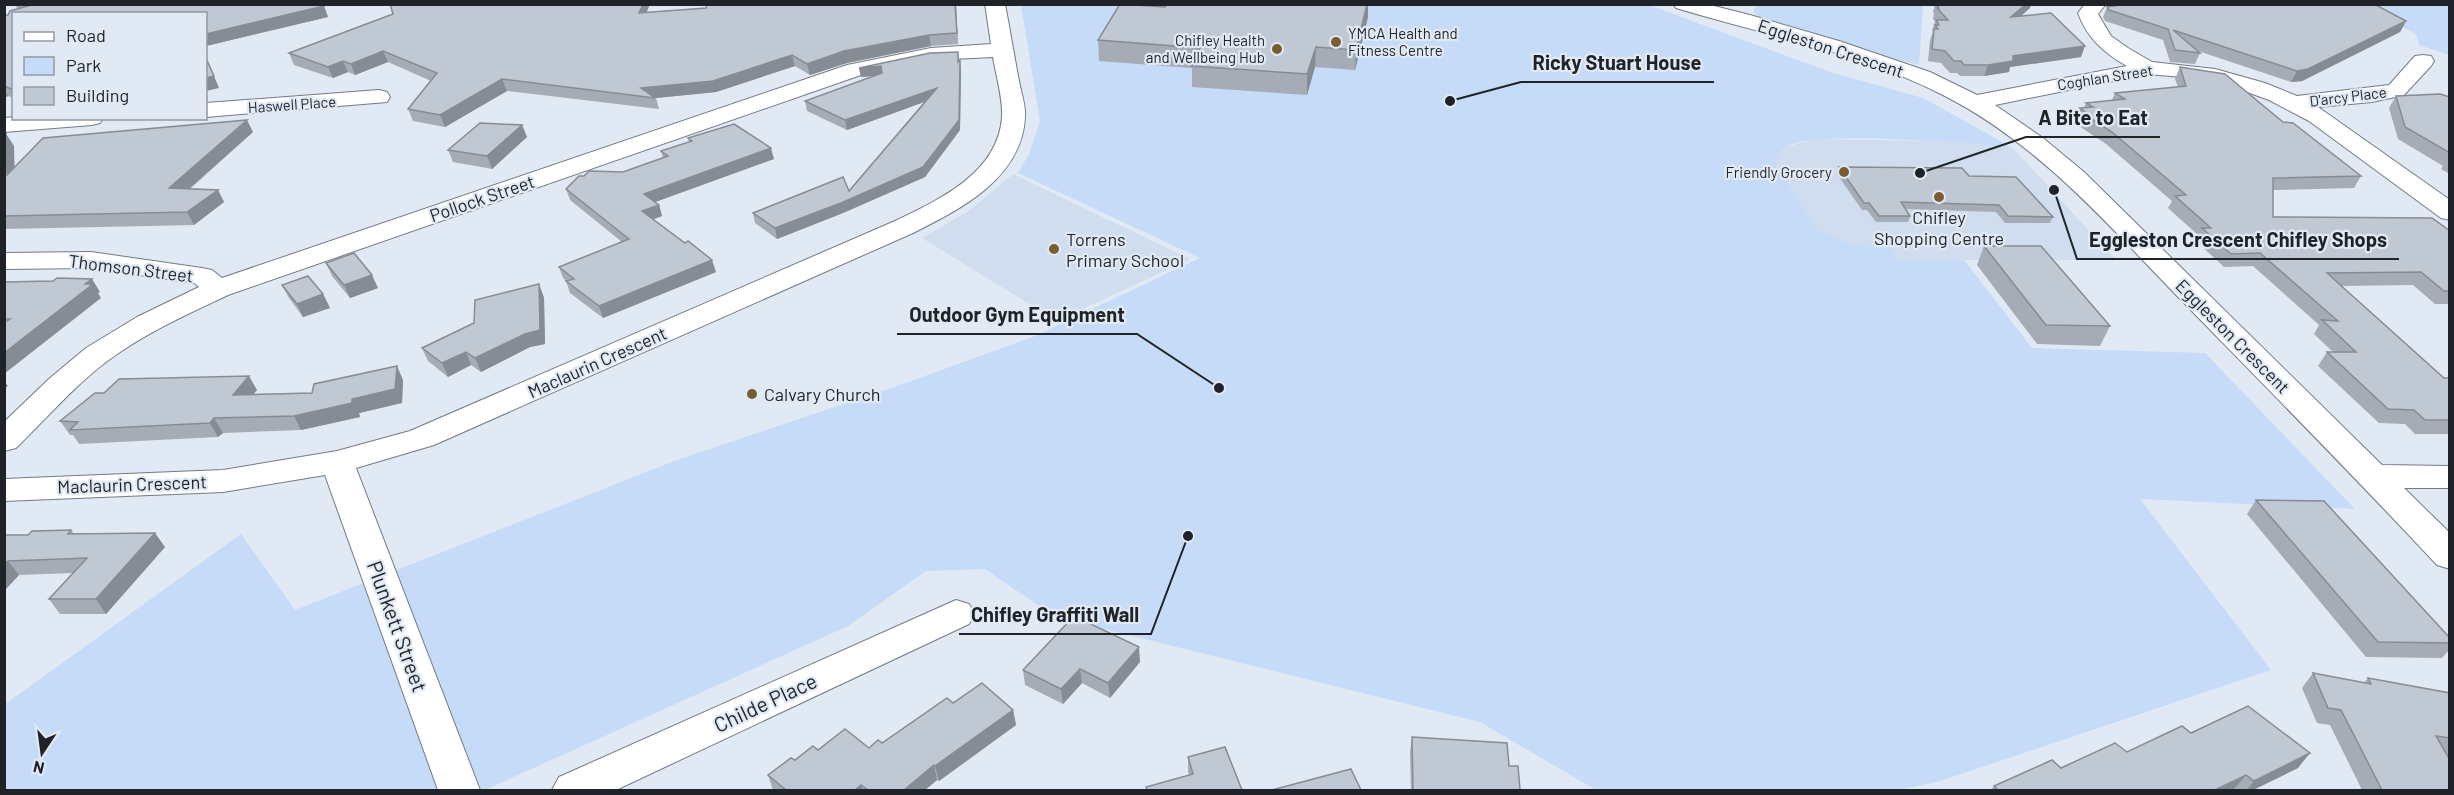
<svg xmlns="http://www.w3.org/2000/svg" width="2454" height="795" viewBox="0 0 2454 795" font-family="Barlow,sans-serif">
<rect width="100%" height="100%" fill="#e1e9f5"/>
<g fill="#d0ddee">
<path d="M1815,139l121,2 77,7 103,112h-216l-9,-12 -38,-3 -36,-16 -43,-68 12,-14z"/>
<path d="M1013,174l177,85 -133,62 -135,-83 48,-28z"/>
</g>
<g fill="#c6dbf7">
<path d="M1760,4l163,1 -4,60 -55,-14 -99,-30 -11,-8v-4z"/>
<path d="M1021,5h628l181,67 93,26 90,50c-40,-4 -197,-19 -227,-1 -4,3 -8,10 -12,14l43,68 36,16 38,3 9,12h64l68,88 173,5 150,156 -215,-10 131,171 -331,111 -41,9h-303l-116,-68 -425,-105 -70,-48 -59,2 -78,55 -363,164h-480l-1,-85 237,-171 54,76 382,-150 226,-76 132,-48 165,-78 -182,-85 11,-19 11,-33z"/>
<path d="M2361,5h88v50l-30,-10 -3,-11z"/>
</g>
<g fill="none" stroke-linecap="round" stroke-linejoin="round">
<g stroke="#737a84" stroke-width="2">
<g id="minor">
<path d="M985,4h20c5,26 9,51 14,77 2,11 7,25 6,36 -3,61 -64,92 -112,116l-479,212 -78,23 124,322h-42l-113,-315 -102,17 -219,9v-22l219,-9 114,-19 73,-20 485,-210c44,-21 103,-48 107,-104 1,-19 -6,-41 -9,-60l-62,3 -70,15 -633,220c-42,20 -85,39 -122,67 -33,25 -60,57 -90,86l-12,3v-29l46,-44 36,-30 51,-31 62,-30 -5,-4 -103,-15 -87,1v-16l87,-1 111,16 10,2 10,8 625,-213 84,-17 60,-4z"/>
<path d="M1673,4h33l44,11 89,26 91,31 47,23 150,-29c-23,-13 -40,-28 -49,-53l7,-9h21l-8,10 13,22 17,12 24,14 63,7 50,14 32,13 92,-11 26,-29 8,-1 8,1 3,5 -3,5 -27,29 -32,7 -54,5 132,93v20l-9,-2 -132,-97 -40,-21 -41,-15 -35,-7 -45,-4 -153,31 48,33 41,34 298,293 68,1v22h-46l46,45v36l-13,-4c-84,-90 -170,-177 -256,-265 -73,-75 -143,-157 -238,-205 -84,-43 -178,-60 -267,-87z"/>
<path d="M379,90l8,2 3,5 -3,5 -181,15v-14z"/>
<path d="M4,118l10,-1 89,1 -3,5 -8,2 -88,7z"/>
<path d="M956,600l13,4 6,10 -6,10 -353,166h-64l7,-13z"/>
</g>
</g>
<use href="#minor" fill="#fff" fill-rule="evenodd"/>
</g>
<g fill="#a5acb5">
<path d="M15,4l309,2 4,11 -122,29v-32h-192v84l-6,-2 -4,2v-83h4l13,-7h-4z"/>
<path d="M707,4h249l2,40 -27,2 -84,17 -37,12 -15,-9 -79,26 -60,6 3,11 -152,-18 -62,36 -32,-6 -5,-12 23,-28 -43,-19 -33,13 -7,-3 -15,6 -39,-13 -5,-12 358,-41 59,-4z"/>
<path d="M1935,4h96l-1,4 -9,8 60,41 -71,10 -1,5 -25,4h-24l-3,-3h-7l-9,-10 -13,-2 2,-21 3,-8 -1,-1 3,-10 -2,-2 1,-6 -1,-1z"/>
<path d="M1165,7l203,10 -13,53 -40,-3 -8,28 -115,-8v-19l-93,-7 -1,-21z"/>
<path d="M2107,7l299,14 -6,11 -98,49 -11,1 -93,-31 2,2 -5,11 -25,-2 -7,-22 -58,-19 -2,-4z"/>
<path d="M958,52l3,17 -1,61 -35,47 -82,36 -66,26 -22,-16 -2,-10 96,-22 75,-89 -77,28 -40,-19 -2,-10 69,-25 -13,1 -2,-9z"/>
<path d="M2180,67l103,55 78,54 -7,12 -81,2v27l177,14v73h-15l-22,-19 -72,1 103,92h6v56h-35l-10,-10 -26,-1 -61,-57 9,-14h6l-19,-18 5,-9 -66,-59 -29,1 -28,-26 2,-6 -30,-27 4,-7 -66,-57 -27,-18 1,-3 -5,-3 5,-12h4l2,-5 26,-3 3,-7 63,-6 -3,-8z"/>
<path d="M2396,96l54,1v77l-9,-5 2,-3 -45,-27 -9,-31z"/>
<path d="M522,125l5,12 -35,32 -39,-7 -5,-12z"/>
<path d="M253,132l-63,57 28,1 6,12 -30,23 -190,4v-94l2,-1 8,12v22z"/>
<path d="M688,138l86,21 -119,43 4,3 3,11 -9,3 63,53 -113,46 -33,-25 -4,-12 -3,-3 -4,-11 63,-25 -52,-42 -4,-11 18,-13 39,-4 40,-14 -2,-7 28,-9z"/>
<path d="M1839,167l130,9 84,41 -3,6h-45l-9,-11 -90,-3 4,7 -2,6h-32l-9,-12h-5l-25,-36z"/>
<path d="M1984,246l126,80 -10,20 -63,-2 -60,-79z"/>
<path d="M326,263l52,25 -28,10 -18,-22z"/>
<path d="M539,284l5,14 1,46 -15,3 -49,25 -10,-7 -23,12 -20,-16 -6,-13 52,-25z"/>
<path d="M282,285l41,9 7,14 -27,9 -14,-19z"/>
<path d="M403,380l-1,23 -43,10 1,4 -59,13 -78,3 -5,4 -139,7 -6,-9h-3l-10,-14 44,-28 153,-3 -4,4 59,-1z"/>
<path d="M2256,500l194,138v11l-8,9 -76,-1 -119,-143z"/>
<path d="M71,530l3,4 91,13 -59,67h-46l-11,-15 24,-26 -54,2 -15,16v-56h24z"/>
<path d="M1140,662l-30,36 -28,-15 -19,21 -38,-19 -2,-15z"/>
<path d="M2313,673l51,10 4,-5 82,15v62l-4,-1 4,36h-88l-32,-65 -13,-2 -15,-35z"/>
<path d="M953,703l60,7 3,15 -77,56 -2,-1 -12,10h-152l-5,-15 27,-15 23,-10 51,-2 13,-5z"/>
<path d="M2191,733l107,35 -45,22h-262l3,-4 133,-34z"/>
<path d="M1412,737l97,29 11,24h-109l-1,-38z"/>
<path d="M1188,757l54,33h-96v-3l43,-12 -1,-3z"/>
</g>
<g fill="#868c94">
<path d="M643,4h7l-8,20 -3,-11z"/>
<path d="M955,4h1l2,40 -1,-11z"/>
<path d="M1367,4h1v13l-13,53 1,-20z"/>
<path d="M2022,4h9l-1,4 -23,20 4,-11z"/>
<path d="M324,6l4,11 -122,29v-12z"/>
<path d="M2406,21l-6,11 -98,49 -11,1 6,-11z"/>
<path d="M929,35l2,11 -84,17 -37,12 -3,-11 37,-13z"/>
<path d="M2085,46l-4,11 -71,10 -1,5 -25,4 4,-11 25,-9z"/>
<path d="M1316,47l-1,20 -8,28v-21z"/>
<path d="M383,51l5,11 -33,13 -4,-11z"/>
<path d="M792,55l3,11 -79,26 -60,6 -15,-10z"/>
<path d="M206,57l13,31 -13,3z"/>
<path d="M960,60l1,9 -1,61 -35,47 -82,36 -66,26 -2,-11 66,-25z"/>
<path d="M343,61l5,11 -15,6 -5,-11z"/>
<path d="M881,66l1,9 -21,2 -2,-9z"/>
<path d="M502,79l5,12 -62,36 -5,-12z"/>
<path d="M937,88l1,9 -91,33 -2,-10z"/>
<path d="M4,90l4,6 -4,2z"/>
<path d="M247,120l6,12 -77,68 -7,-12z"/>
<path d="M522,125l5,12 -35,32 -5,-13z"/>
<path d="M6,134l8,12 1,42 -8,-13z"/>
<path d="M771,148l3,11 -127,46 -3,-11z"/>
<path d="M218,190l6,12 -30,23 -7,-13z"/>
<path d="M659,205l3,11 -16,6 -4,-11z"/>
<path d="M712,260l4,12 -113,46 -4,-12z"/>
<path d="M372,275l6,13 -28,10 -6,-13z"/>
<path d="M92,279l8,13 -2,1 3,5 -97,76v-21z"/>
<path d="M539,284l5,14 1,46 -15,3 -49,25 -6,-14 50,-24z"/>
<path d="M323,294l7,14 -27,9 -6,-13z"/>
<path d="M466,352l5,13 -23,12 -6,-14z"/>
<path d="M397,366l6,14 -1,23 -43,10 1,4 -59,13 -7,-14 58,-17z"/>
<path d="M249,376l8,14 -16,19 -8,-14z"/>
<path d="M4,381l4,5 -4,3z"/>
<path d="M214,418l9,15 -5,4 -8,-14z"/>
<path d="M155,533l10,14 -59,67 -10,-15z"/>
<path d="M8,561l11,14 -15,16v-27z"/>
<path d="M1139,647l1,15 -30,36 -2,-15z"/>
<path d="M1080,669l2,14 -19,21 -2,-15z"/>
<path d="M1013,710l3,15 -77,56 -4,-15z"/>
<path d="M2310,753l-12,15 -45,22h-6l7,-9z"/>
<path d="M934,765l3,15 -12,10h-21z"/>
<path d="M2246,775l-13,15h-18z"/>
<path d="M861,785l2,5h-8z"/>
</g>
<g fill="#c0c8d3" stroke="#868c94" stroke-width="1.5">
<path d="M35,4l138,1 11,-1h138l2,2 -118,28v-20h-192v76l-10,-4v-71h4l2,-4z"/>
<path d="M390,4h253l-4,9 67,-5 1,-4h248l2,29 -28,2 -85,16 -37,13 -15,-9 -79,26 -72,7 14,10 -153,-19 -62,36 -32,-6 29,-36 -54,-22 -32,13 -8,-3 -15,6 -39,-14 104,-39z"/>
<path d="M1120,4l45,3 2,-3h200l-11,46 -40,-3 -9,27 -115,-8 8,-18 -102,-8z"/>
<path d="M1940,4h86l-15,13 40,-4 34,33 -72,10v5l-25,4h-24l-3,-4h-7l-9,-10 -13,-2 2,-20h4l-3,-4h4l-3,-5h12l-11,-12h2l-2,-3h3z"/>
<path d="M2126,4h248l32,17 -98,48 -11,2 -124,-41 27,23 -25,-3 -7,-21 -59,-19 -2,-3z"/>
<path d="M958,52v10l2,-2 -1,60 -36,47 -82,36 -66,25 -22,-15 90,-36 6,14 88,-103 -92,32 -40,-19 77,-28 -1,-7 -22,2 71,-15z"/>
<path d="M206,58l8,18 -8,2z"/>
<path d="M2180,67l45,7 58,48 10,1 68,53 -88,2v39l159,1 18,13v60h-6l-23,-19 -94,1 117,105h6v42h-25l-11,-10 -26,-1 -61,-57h29l-34,-32 16,1 -78,-68 -29,1 -29,-26h9l-36,-32 11,-1 -74,-63 -28,-18h4l-8,-6 13,-1 -7,-4 39,-4 -10,-6 71,-7z"/>
<path d="M2440,94l10,3v56l-45,-26 -9,-31z"/>
<path d="M247,120l-78,68 49,2 -31,22 -183,4v-81l2,-1 1,41 36,-37z"/>
<path d="M480,123l42,2 -35,31 -39,-6z"/>
<path d="M734,124l37,24 -127,46 15,11 -17,6 43,32 3,-2 24,19 -113,46 -33,-25 8,-2 -15,-12 70,-28 -63,-50 13,-13h5l5,-5 34,1 45,-16 -7,-5 31,-10 -4,-3z"/>
<path d="M1839,167l123,1 7,8 47,1 37,40 -45,-1 -9,-11 -98,-3 9,14h-31l-10,-13h-5z"/>
<path d="M1984,246h57l69,80 -64,-1z"/>
<path d="M354,253l18,22 -28,10 -18,-22z"/>
<path d="M308,276l15,18 -26,10 -15,-19z"/>
<path d="M57,278l35,1 -7,5h8l-89,69v-30l6,-4h-6v-37l49,-1z"/>
<path d="M539,284l1,46 -15,4 -50,24 -9,-6 -24,11 -20,-15 52,-25 1,-23z"/>
<path d="M397,366l-2,23 -43,10v4l-58,13 -80,2 -4,5 -140,7 8,-8 -18,-1 35,-28h9l15,-14 130,-3 -16,19 79,-2 2,-9z"/>
<path d="M2256,500l68,1 126,137v5l-72,-1z"/>
<path d="M71,530l-3,4 87,-1 -59,66h-47l38,-41 -79,3 -4,3v-29h24l4,-4z"/>
<path d="M1074,616l65,31 -31,36 -28,-14 -19,20 -38,-19z"/>
<path d="M2313,673l58,11 -3,-6 82,15v45l-14,-2 14,24v30h-68l-41,-80 -13,-2z"/>
<path d="M982,683l31,27 -78,56 -1,-1 -30,25h-36l-7,-5 -6,5h-69l-18,-15 23,-17 4,2 18,-14 5,4 27,-21 24,19 9,-8 4,3 65,-45 6,5z"/>
<path d="M2248,706l62,47 -56,28 -8,-6 -31,15h-217l-4,-4 58,-26 9,8 54,-25 12,9 55,-26 9,7z"/>
<path d="M1412,737l95,6 2,23h9l2,24h-107z"/>
<path d="M1225,747l17,43h-95l-1,-3 47,-13 -5,-17z"/>
<path d="M1351,769l10,21h-89z"/>
</g>
<g fill="#795c2f" stroke="#e1e9f5" stroke-width="2">
<circle cx="1336" cy="42" r="6"/>
<circle cx="1277" cy="49" r="6"/>
<circle cx="1844" cy="172" r="6"/>
<circle cx="1939" cy="197" r="6"/>
<circle cx="1054" cy="249" r="6"/>
<circle cx="752" cy="394" r="6"/>
</g>
<g text-anchor="middle" dominant-baseline="central" stroke-width="4.5" stroke-linejoin="round" paint-order="stroke">
<g font-size="15" fill="#1f2226" stroke="#e1e9f5" text-anchor="end">
<text x="1348" y="33" text-anchor="start">YMCA Health and<tspan x="1348" dy="17">Fitness Centre</tspan></text>
<text x="1265" y="40">Chifley Health<tspan x="1265" dy="17">and Wellbeing Hub</tspan></text>
<text x="1832" y="172">Friendly Grocery</text>
</g>
<g font-size="15" fill="#1f2226" stroke="#e1e9f5">
<text transform="translate(2105 77) rotate(-9)">Coghlan Street</text>
<text transform="translate(2348 96) rotate(-7)">D'arcy Place</text>
<text transform="translate(292 104) rotate(-4)">Haswell Place</text>
</g>
<g font-size="18" fill="#1f2226" stroke="#e1e9f5">
<text transform="translate(1831 48) rotate(18)">Eggleston Crescent</text>
<text transform="translate(482 198) rotate(-19)">Pollock Street</text>
<text transform="translate(131 268) rotate(7)">Thomson Street</text>
<text transform="translate(2233 336) rotate(45)">Eggleston Crescent</text>
<text transform="translate(597 362) rotate(-24)">Maclaurin Crescent</text>
<text transform="translate(132 484) rotate(-2)">Maclaurin Crescent</text>
</g>
<g font-size="18" fill="#1f2226" stroke="#e1e9f5" text-anchor="start">
<text x="1939" y="217" text-anchor="middle">Chifley<tspan x="1939" dy="21">Shopping Centre</tspan></text>
<text x="1066" y="239">Torrens<tspan x="1066" dy="21">Primary School</tspan></text>
<text x="764" y="394">Calvary Church</text>
</g>
<g font-size="21" fill="#1f2226" stroke="#e1e9f5">
<text transform="translate(398 626) rotate(70)">Plunkett Street</text>
<text transform="translate(765 702) rotate(-25)">Childe Place</text>
</g>
</g>
<path fill="none" stroke="#1f2226" stroke-width="2" d="M1450 101L1521 82H1714M1920 173L2026 137H2160M2054 190L2077 259H2399M1219 388L1137 334H897M1188 536L1151 634H959"/>
<g fill="#1f2226" stroke="#e1e9f5" stroke-width="2">
<circle cx="1450" cy="101" r="6"/>
<circle cx="1920" cy="173" r="6"/>
<circle cx="2054" cy="190" r="6"/>
<circle cx="1219" cy="388" r="6"/>
<circle cx="1188" cy="536" r="6"/>
</g>
<g font-size="20" text-anchor="middle" font-weight="bold" fill="#1f2226" stroke="#e1e9f5" stroke-width="4.5" stroke-linejoin="round" paint-order="stroke">
<text x="1617" y="70">Ricky Stuart House</text>
<text x="2093" y="125">A Bite to Eat</text>
<text x="2238" y="247">Eggleston Crescent Chifley Shops</text>
<text x="1017" y="322">Outdoor Gym Equipment</text>
<text x="1055" y="622">Chifley Graffiti Wall</text>
</g>
<rect width="2454" height="795" fill="none" stroke="#1f2226" stroke-width="12"/>
<rect x="12" y="12" width="195" height="108" fill="#e1e9f5" stroke="#9399a2" stroke-width="1.5"/>
<rect x="24" y="32" width="30" height="9" fill="#ffffff" stroke="#9399a2" stroke-width="1.5"/>
<text x="66" y="42" font-size="18" fill="#1f2226">Road</text>
<rect x="24" y="57" width="30" height="18" fill="#c6dbf7" stroke="#9399a2" stroke-width="1.5"/>
<text x="66" y="72" font-size="18" fill="#1f2226">Park</text>
<rect x="24" y="87" width="30" height="18" fill="#c0c8d3" stroke="#9399a2" stroke-width="1.5"/>
<text x="66" y="102" font-size="18" fill="#1f2226">Building</text>
<g transform="translate(42 753) rotate(193)" stroke="#e1e9f5" stroke-width="4.5" paint-order="stroke">
<path d="M0-4.5L10 22L0 15L-10 22Z" fill="#1f2226"/>
<text y="-9" font-size="16" font-weight="bold" text-anchor="middle" fill="#1f2226">N</text>
</g>
</svg>
